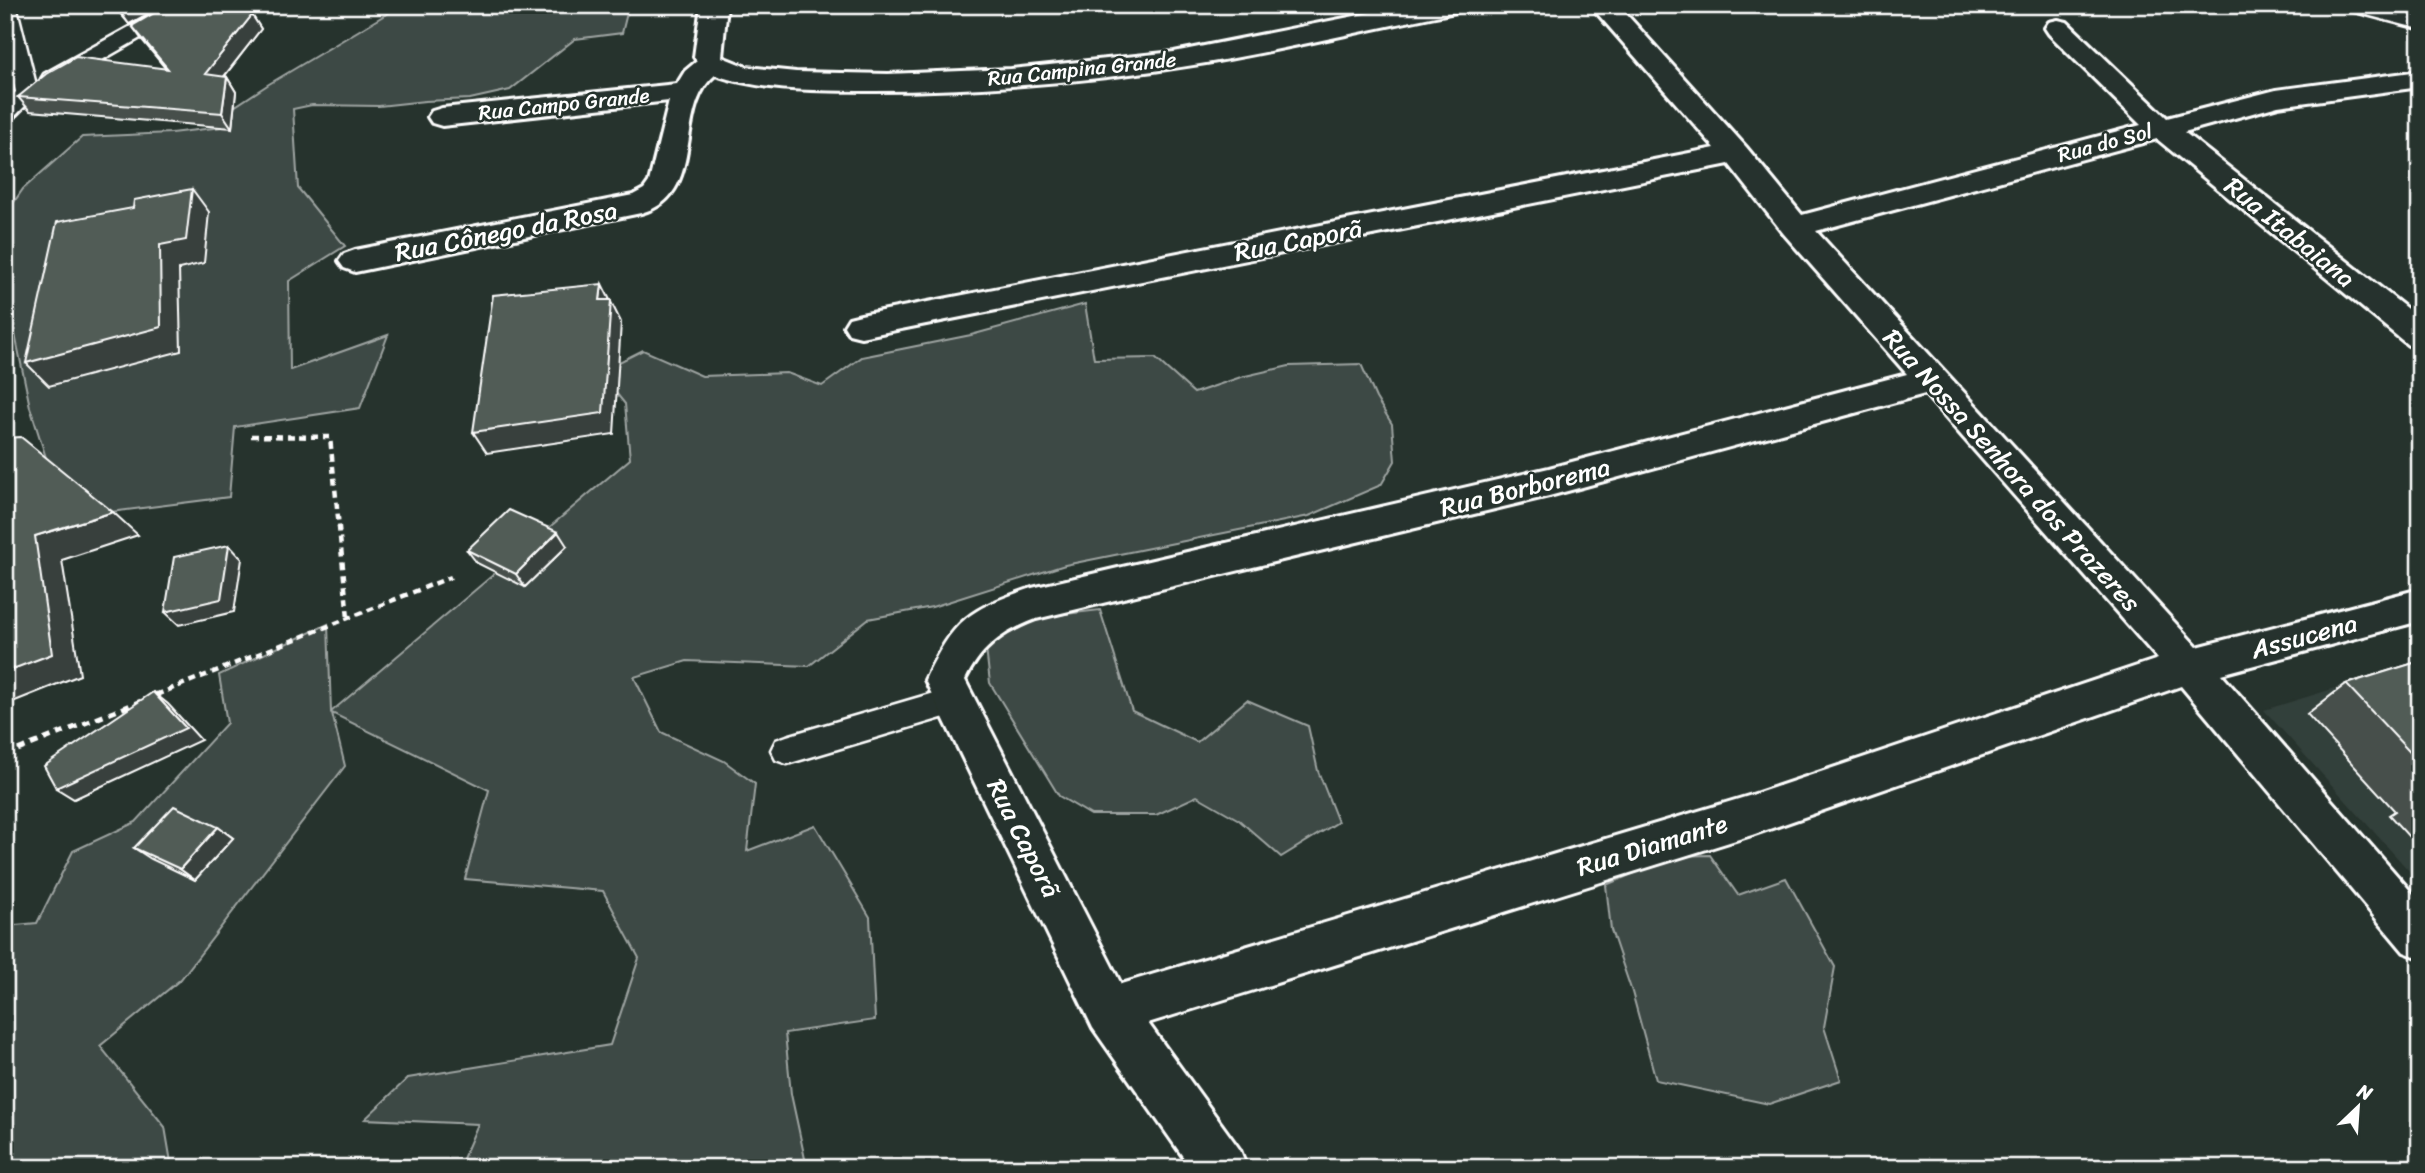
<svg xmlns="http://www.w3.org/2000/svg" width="2425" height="1173" viewBox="0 0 2425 1173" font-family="Sriracha,sans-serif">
<rect width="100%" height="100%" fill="#26332d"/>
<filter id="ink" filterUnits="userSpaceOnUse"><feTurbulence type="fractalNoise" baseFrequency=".0143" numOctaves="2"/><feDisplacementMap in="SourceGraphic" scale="14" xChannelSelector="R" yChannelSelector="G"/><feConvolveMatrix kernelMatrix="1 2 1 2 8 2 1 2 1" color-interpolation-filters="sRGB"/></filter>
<g filter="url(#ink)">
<path fill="#333f3a" d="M2420,662v221l-156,-173z"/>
<g fill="#3e4944" stroke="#9ea4a2" stroke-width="2">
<path d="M629,5l-7,28 -47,6 -65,51 -40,9 -45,2 -46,5 -67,-1 -19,4 5,79 47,58 -56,35 1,89 98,-35 -28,73 -125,19 -6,70 -126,16 -55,-49 -18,-57 -16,-78 -9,-2v-112l18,-26 59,-52 89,-4 51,-6 -8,-7 55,-36 131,-78z"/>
<path d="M1085,304l9,55 61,-1 39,35 47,-16 48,-11 72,-2 15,34 16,26 3,37 -14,24 -72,31 -244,49 -133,42 -64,12 -59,47 -122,-5 -53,16 27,55 63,29 31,23 -8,67 68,-26 55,92 5,103 -90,13 6,61 16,74h-348l19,-44 -113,-5 43,-41 202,-33 29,-87 -36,-67 -138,-12 24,-89 -157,-77 13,53 -164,213 -81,67 65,81 7,41h-167v-242l32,-3 36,-72 63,-29 91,-99 -8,-48 109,-51 3,88 299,-253 -5,-55 -26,-32 44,-22 59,26 85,-3 35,13 40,-29 109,-22z"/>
<path d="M1100,610l32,101 65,31 50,-42 61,26 10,45 20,51 -57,35 -42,-37 -42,-24 -41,19h-65l-32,-19 -69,-113 -5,-43 54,-23z"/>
<path d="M1710,855l28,40 48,-17 49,89 -11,60 17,53 -72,24 -113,-24 -24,-88 -21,-62 -5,-45 69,-29z"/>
</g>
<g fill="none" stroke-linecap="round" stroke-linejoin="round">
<g stroke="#fff" stroke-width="5">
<g id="service">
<path d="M5,5h11l22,88 -25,25 -8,2v-19l11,-9 -11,-46z"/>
<path d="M169,5h25l-3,4 -131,75h-16l-3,-5 3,-5z"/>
<path d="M2341,5h35l44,12v12l-76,-20z"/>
<path d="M954,687l11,4 5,10 -5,10 -178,53 -11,-4 -5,-10 5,-10 11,-4z"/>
</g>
</g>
<g stroke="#fff" stroke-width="6">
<g id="minor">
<path d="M701,5h26l-5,52 25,10 49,5 92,2 123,-5 163,-17 236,-47h53l-4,6 -9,2c-81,16 -162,36 -244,50 -110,18 -222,28 -333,28 -53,-1 -108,1 -158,-16 -43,36 -7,120 -74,138l-286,59 -11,-4 -5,-7 5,-7 11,-4 278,-55 11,-6 5,-7 20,-81 -227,25 -10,-3 -4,-6 4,-6 10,-3 235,-24 8,-13 12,-10 -3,-4z"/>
<path d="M1590,5h28l128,142 56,68 339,-90 -92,-91 -4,-6 4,-6 9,-2 9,2 100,96 109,-28 144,-19v16l-142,19 -94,26 236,187v30l-12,-4 -251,-206 -341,92 381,416 223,-58v32l-199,53 199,228v56l-16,-6 -223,-266 -429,149 -604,188 92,127 7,18h-56l-98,-140 -168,-348c30,-62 43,-70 107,-92l517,-120 358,-94 -123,-140 -55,-70 -868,173 -12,-3 -5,-8 5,-8 12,-3 854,-167zM1925,394l233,265 -406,136 -631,189 -156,-304c16,-33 37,-48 71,-61l513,-123z"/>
</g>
</g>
<g stroke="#fff" stroke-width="4.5" stroke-dasharray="7 5" stroke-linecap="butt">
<path d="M251,436l79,1 18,181"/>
<path d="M156,695l295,-118"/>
</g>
<g stroke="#fff" stroke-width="5" stroke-dasharray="8 6" stroke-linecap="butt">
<path d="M152,696l8,-3"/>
<path d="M5,755l136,-54"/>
</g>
<use href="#service" fill="#26332d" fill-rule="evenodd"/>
<use href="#minor" fill="#26332d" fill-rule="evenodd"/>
</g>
<g fill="#464f4b" stroke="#fff" stroke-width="2">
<path d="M113,5h50l-34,19z"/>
<path d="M186,7l66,8 9,14 -37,48h3l9,15 -4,36 -202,-17 -12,-14 148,-28 -24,-29 -10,-14z"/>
<path d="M567,546l-42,41 -48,-24 -10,-13z"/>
<path d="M2420,661v188l-31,-34 6,-4 -88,-97 39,-30z"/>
<path d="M218,827l15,11 -38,42 -44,-21 -17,-11z"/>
</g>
<g fill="#39403d" stroke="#fff" stroke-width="2">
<path d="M128,5h35l-34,19 -10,-14z"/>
<path d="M252,15l9,14 -47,60 -9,-15z"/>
<path d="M227,77l9,15 -4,36 -10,-15z"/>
<path d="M192,189l17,23 -5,51 -25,6 2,82 -132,35 -23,-23 134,-118z"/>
<path d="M602,284l19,38 -7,112 -127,19 -14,-21 127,-132z"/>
<path d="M113,512l25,23 -76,25 18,115 -75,30v-33l30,-136z"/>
<path d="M558,532l9,14 -42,41 -9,-13z"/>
<path d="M229,545l13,14 -8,53 -55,13 -14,-13z"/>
<path d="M153,692l15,12 33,36 -127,59 -18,-11z"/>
<path d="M218,827l15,11 -38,42 -15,-11z"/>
</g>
<g fill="#515c57" stroke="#fff" stroke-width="2">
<path d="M115,5h13l-9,5z"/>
<path d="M168,5h17l1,2 4,-2h43l19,10 -47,59 22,3 -5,36 -204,-16 28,-23 30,-17 92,12 -36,-43z"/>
<path d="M192,189l-6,51 -26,5 1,82 -135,36 31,-141 76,-14 1,-8z"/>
<path d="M602,284l-2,16h11l-8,113 -130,19 20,-137z"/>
<path d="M21,437l92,75 -78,24 17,118 -47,18v-234z"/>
<path d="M509,510l49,22 -42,42 -49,-24z"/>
<path d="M229,545l-8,54 -56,13 9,-55z"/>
<path d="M2420,661v102l-74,-79z"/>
<path d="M153,692l33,36 -130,60 -12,-22z"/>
<path d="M174,806l44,21 -38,42 -46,-21z"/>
</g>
</g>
<g text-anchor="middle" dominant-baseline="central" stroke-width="5" stroke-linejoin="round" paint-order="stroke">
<g font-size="21" fill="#fff" stroke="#26332d">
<text transform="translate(1082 69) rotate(-6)">Rua Campina Grande</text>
<text transform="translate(564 104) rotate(-6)">Rua Campo Grande</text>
<text transform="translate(2105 143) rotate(-15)">Rua do Sol</text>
</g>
<g font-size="26" fill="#fff" stroke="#26332d">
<text transform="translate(506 231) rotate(-11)">Rua Cônego da Rosa</text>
<text transform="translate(2290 232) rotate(39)">Rua Itabaiana</text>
<text transform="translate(1298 240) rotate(-11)">Rua Caporã</text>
<text transform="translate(2012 470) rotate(48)">Rua Nossa Senhora dos Prazeres</text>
<text transform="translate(1525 487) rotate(-14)">Rua Borborema</text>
<text transform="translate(2304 636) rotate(-15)">Assucena</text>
<text transform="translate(1024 838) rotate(63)">Rua Caporã</text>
<text transform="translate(1652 845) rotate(-17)">Rua Diamante</text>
</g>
</g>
<rect width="2425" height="1173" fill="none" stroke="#26332d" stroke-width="28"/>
<rect x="14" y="14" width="2397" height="1145" fill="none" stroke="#fff" stroke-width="2.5" filter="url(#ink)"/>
<g transform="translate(2358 1107) rotate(25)" stroke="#26332d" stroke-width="5" paint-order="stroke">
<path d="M0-5L12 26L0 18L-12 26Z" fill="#ffffff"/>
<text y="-10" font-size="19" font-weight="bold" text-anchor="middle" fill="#ffffff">N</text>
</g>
</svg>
